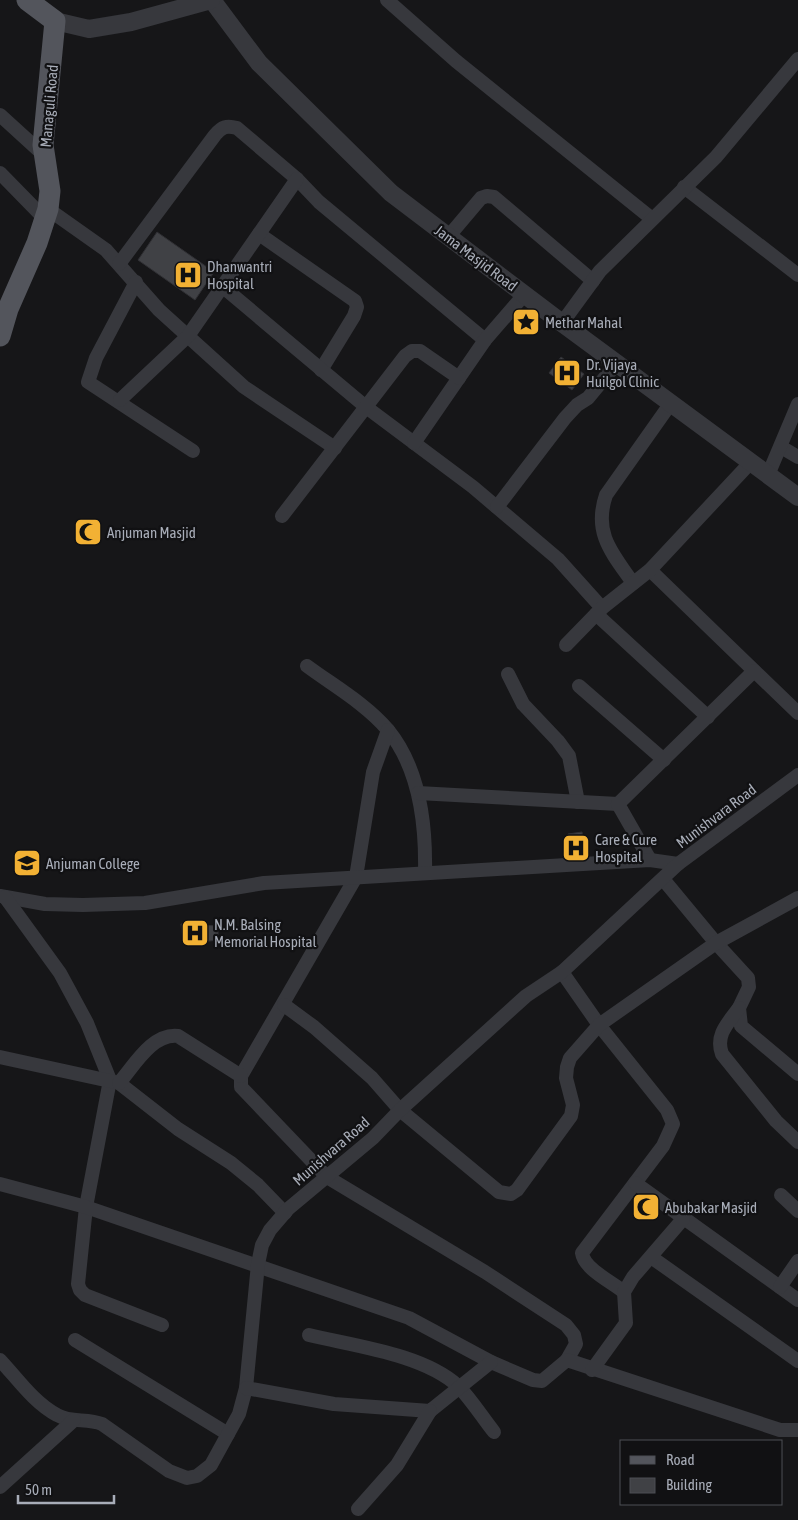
<svg xmlns="http://www.w3.org/2000/svg" width="798" height="1520" viewBox="0 0 798 1520" font-family="'Asap Condensed',sans-serif">
<rect width="100%" height="100%" fill="#161618"/>
<g fill="#404145" stroke="#303034">
<path d="M157,232l57,40 -19,28 -57,-40z"/>
<path d="M561,357l23,17 -12,16 -23,-17z"/>
<path d="M582,832l3,24 -15,2 -2,-24z"/>
<path d="M181,924l37,2v14l-35,4z"/>
</g>
<g fill="none" stroke-linecap="round" stroke-linejoin="round">
<g stroke="#37383d" stroke-width="14">
<path d="M387,0l69,61 195,157"/>
<path d="M0,115l45,41"/>
<path d="M0,173l45,46"/>
<path d="M684,187l114,88"/>
<path d="M48,209l58,41 53,60 85,77 91,61"/>
<path d="M259,234l96,67 2,6 -3,9 -33,54"/>
<path d="M448,237l33,-39 6,-2 7,1 99,84"/>
<path d="M119,264l96,-129c7,-8 11,-10 22,-7l60,51 22,23 166,138"/>
<path d="M136,282l-40,76 -8,24 105,69"/>
<path d="M223,287l143,120 107,80 85,72 44,49"/>
<path d="M562,323l38,-52 116,-114 82,-98"/>
<path d="M120,400l68,-64 109,-157"/>
<path d="M414,443l71,-103 39,-45"/>
<path d="M781,447l17,10"/>
<path d="M768,475l30,-71"/>
<path d="M497,507l68,-89 12,-13 11,-7 29,-35"/>
<path d="M282,516l123,-160 7,-5h8l39,27"/>
<path d="M650,570l148,143"/>
<path d="M633,583c-21,-30 -40,-50 -27,-88l65,-92"/>
<path d="M596,614l112,103"/>
<path d="M566,645l36,-37 48,-38 101,-108"/>
<path d="M307,666c27,20 59,38 81,64 32,39 38,94 37,142"/>
<path d="M508,674l15,30 35,37 11,15 9,46"/>
<path d="M579,686l85,74"/>
<path d="M388,730l-15,42 -17,105 -115,199v11l86,90 158,95 81,53 8,10 2,9 -9,16"/>
<path d="M418,793l200,11"/>
<path d="M650,860l-32,-56 136,-133"/>
<path d="M663,879l53,64 32,35 1,9 -10,21 2,18 57,48"/>
<path d="M0,896l45,8 38,1 62,-2 119,-20 386,-23 28,4"/>
<path d="M5,897l55,76 27,50 23,57 -24,127 -8,77 2,6 5,5 77,30"/>
<path d="M562,972l37,53 68,85 6,14 -10,22 -81,107c2,16 30,29 42,39"/>
<path d="M284,1005l30,22 58,51 28,32 99,82 12,2 6,-4 54,-74 2,-11 -7,-27 1,-11 3,-9 29,-33 117,-82 82,-45"/>
<path d="M739,1008c-11,15 -24,27 -17,46l54,67 22,21"/>
<path d="M0,1057l119,26 59,46 53,34 27,22 27,28"/>
<path d="M119,1083c15,-17 33,-50 59,-47l63,40"/>
<path d="M635,1183l163,117"/>
<path d="M0,1184l86,23 323,111 82,44 42,18 9,1 25,-21 213,70h18"/>
<path d="M781,1195l17,16"/>
<path d="M651,1257l147,104"/>
<path d="M780,1287l18,-26"/>
<path d="M309,1335c45,11 114,19 149,51 13,13 24,31 36,46"/>
<path d="M75,1340l153,94"/>
<path d="M0,1360c17,18 34,43 57,55 14,8 30,3 45,9l67,47 18,7 10,-2 14,-11 28,-51 7,-26 12,-124 4,-19 8,-15 18,-21 85,-71 27,-28 126,-114 36,-24 116,-108 120,-89"/>
<path d="M592,1370l34,-47 -2,-31 9,-15 50,-58"/>
<path d="M246,1388l88,16 96,7 61,-49"/>
<path d="M0,1487l74,-67"/>
<path d="M358,1509l39,-44 33,-54"/>
</g>
<g stroke="#37383d" stroke-width="18">
<path d="M212,0l47,63 132,130 171,130 236,174"/>
<path d="M55,21l34,8 42,-7 80,-22"/>
</g>
<path stroke="#53555c" stroke-width="21" d="M0,336l8,-27 29,-66 11,-34 2,-18 -7,-46 12,-124 -28,-21"/>
</g>
<defs>
<g id="hospital-square" transform="scale(1.4375)"><rect x="-9" y="-9" width="18" height="18" rx="4" fill="#f2b134" stroke="#111113"/><path d="M-5-5h3v3.5h4V-5h3V5h-3V1.5h-4V5h-3Z" fill="#111"/></g>
<g id="sight-square" transform="scale(1.4375)"><rect x="-9" y="-9" width="18" height="18" rx="4" fill="#f2b134" stroke="#111113"/><path d="M0-6L1.8-2.2L6-1.7L2.9 1.2L3.7 5.4L0 3.3L-3.7 5.4L-2.9 1.2L-6-1.7L-1.8-2.2Z" fill="#111"/></g>
<g id="mosque-square" transform="scale(1.4375)"><rect x="-9" y="-9" width="18" height="18" rx="4" fill="#f2b134" stroke="#111113"/><path d="M3.5-4.9A6 6 0 1 0 3.5 4.9A5 5 0 1 1 3.5-4.9Z" fill="#111"/></g>
<g id="university-square" transform="scale(1.4375)"><rect x="-9" y="-9" width="18" height="18" rx="4" fill="#f2b134" stroke="#111113"/><path d="M0-5L7-2L0 1L-7-2ZM-4 1L0 2.5L4 1V4Q0 6-4 4Z" fill="#111"/></g>
</defs>
<g fill-rule="evenodd">
<use href="#hospital-square" x="188" y="275"/>
<use href="#sight-square" x="526" y="322"/>
<use href="#hospital-square" x="567" y="373"/>
<use href="#mosque-square" x="88" y="532"/>
<use href="#hospital-square" x="576" y="848"/>
<use href="#university-square" x="27" y="863"/>
<use href="#hospital-square" x="195" y="933"/>
<use href="#mosque-square" x="646" y="1207"/>
</g>
<g text-anchor="middle" dominant-baseline="central" stroke-width="4.5" stroke-linejoin="round" paint-order="stroke">
<g font-size="15" fill="#a8adb8" stroke="#111113">
<text transform="translate(49 106) rotate(-85)">Managuli Road</text>
<text transform="translate(476 258) rotate(37)">Jama Masjid Road</text>
<text transform="translate(716 816) rotate(-37)">Munishvara Road</text>
<text transform="translate(331 1151) rotate(-41)">Munishvara Road</text>
</g>
<g font-size="15" fill="#a8adb8" stroke="#111113" text-anchor="start">
<text x="207" y="266">Dhanwantri<tspan x="207" dy="17">Hospital</tspan></text>
<text x="545" y="322">Methar Mahal</text>
<text x="586" y="364">Dr. Vijaya<tspan x="586" dy="17">Huilgol Clinic</tspan></text>
<text x="107" y="532">Anjuman Masjid</text>
<text x="595" y="839">Care &amp; Cure<tspan x="595" dy="17">Hospital</tspan></text>
<text x="46" y="863">Anjuman College</text>
<text x="214" y="924">N.M. Balsing<tspan x="214" dy="17">Memorial Hospital</tspan></text>
<text x="665" y="1207">Abubakar Masjid</text>
</g>
</g>
<rect x="620" y="1440" width="162" height="65" fill="#111113" stroke="#4d4f55"/>
<rect x="630" y="1456" width="25" height="8" fill="#53555c" stroke="#4d4f55"/>
<text x="666" y="1465" font-size="15" fill="#a8adb8">Road</text>
<rect x="630" y="1478" width="25" height="15" fill="#404145" stroke="#4d4f55"/>
<text x="666" y="1490" font-size="15" fill="#a8adb8">Building</text>
<path d="M18 1495v8h96v-8" fill="none" stroke="#a8adb8" stroke-width="2.5"/>
<text x="25" y="1495" font-size="15" fill="#a8adb8" stroke="#111113" stroke-width="4" paint-order="stroke">50 m</text>
</svg>
